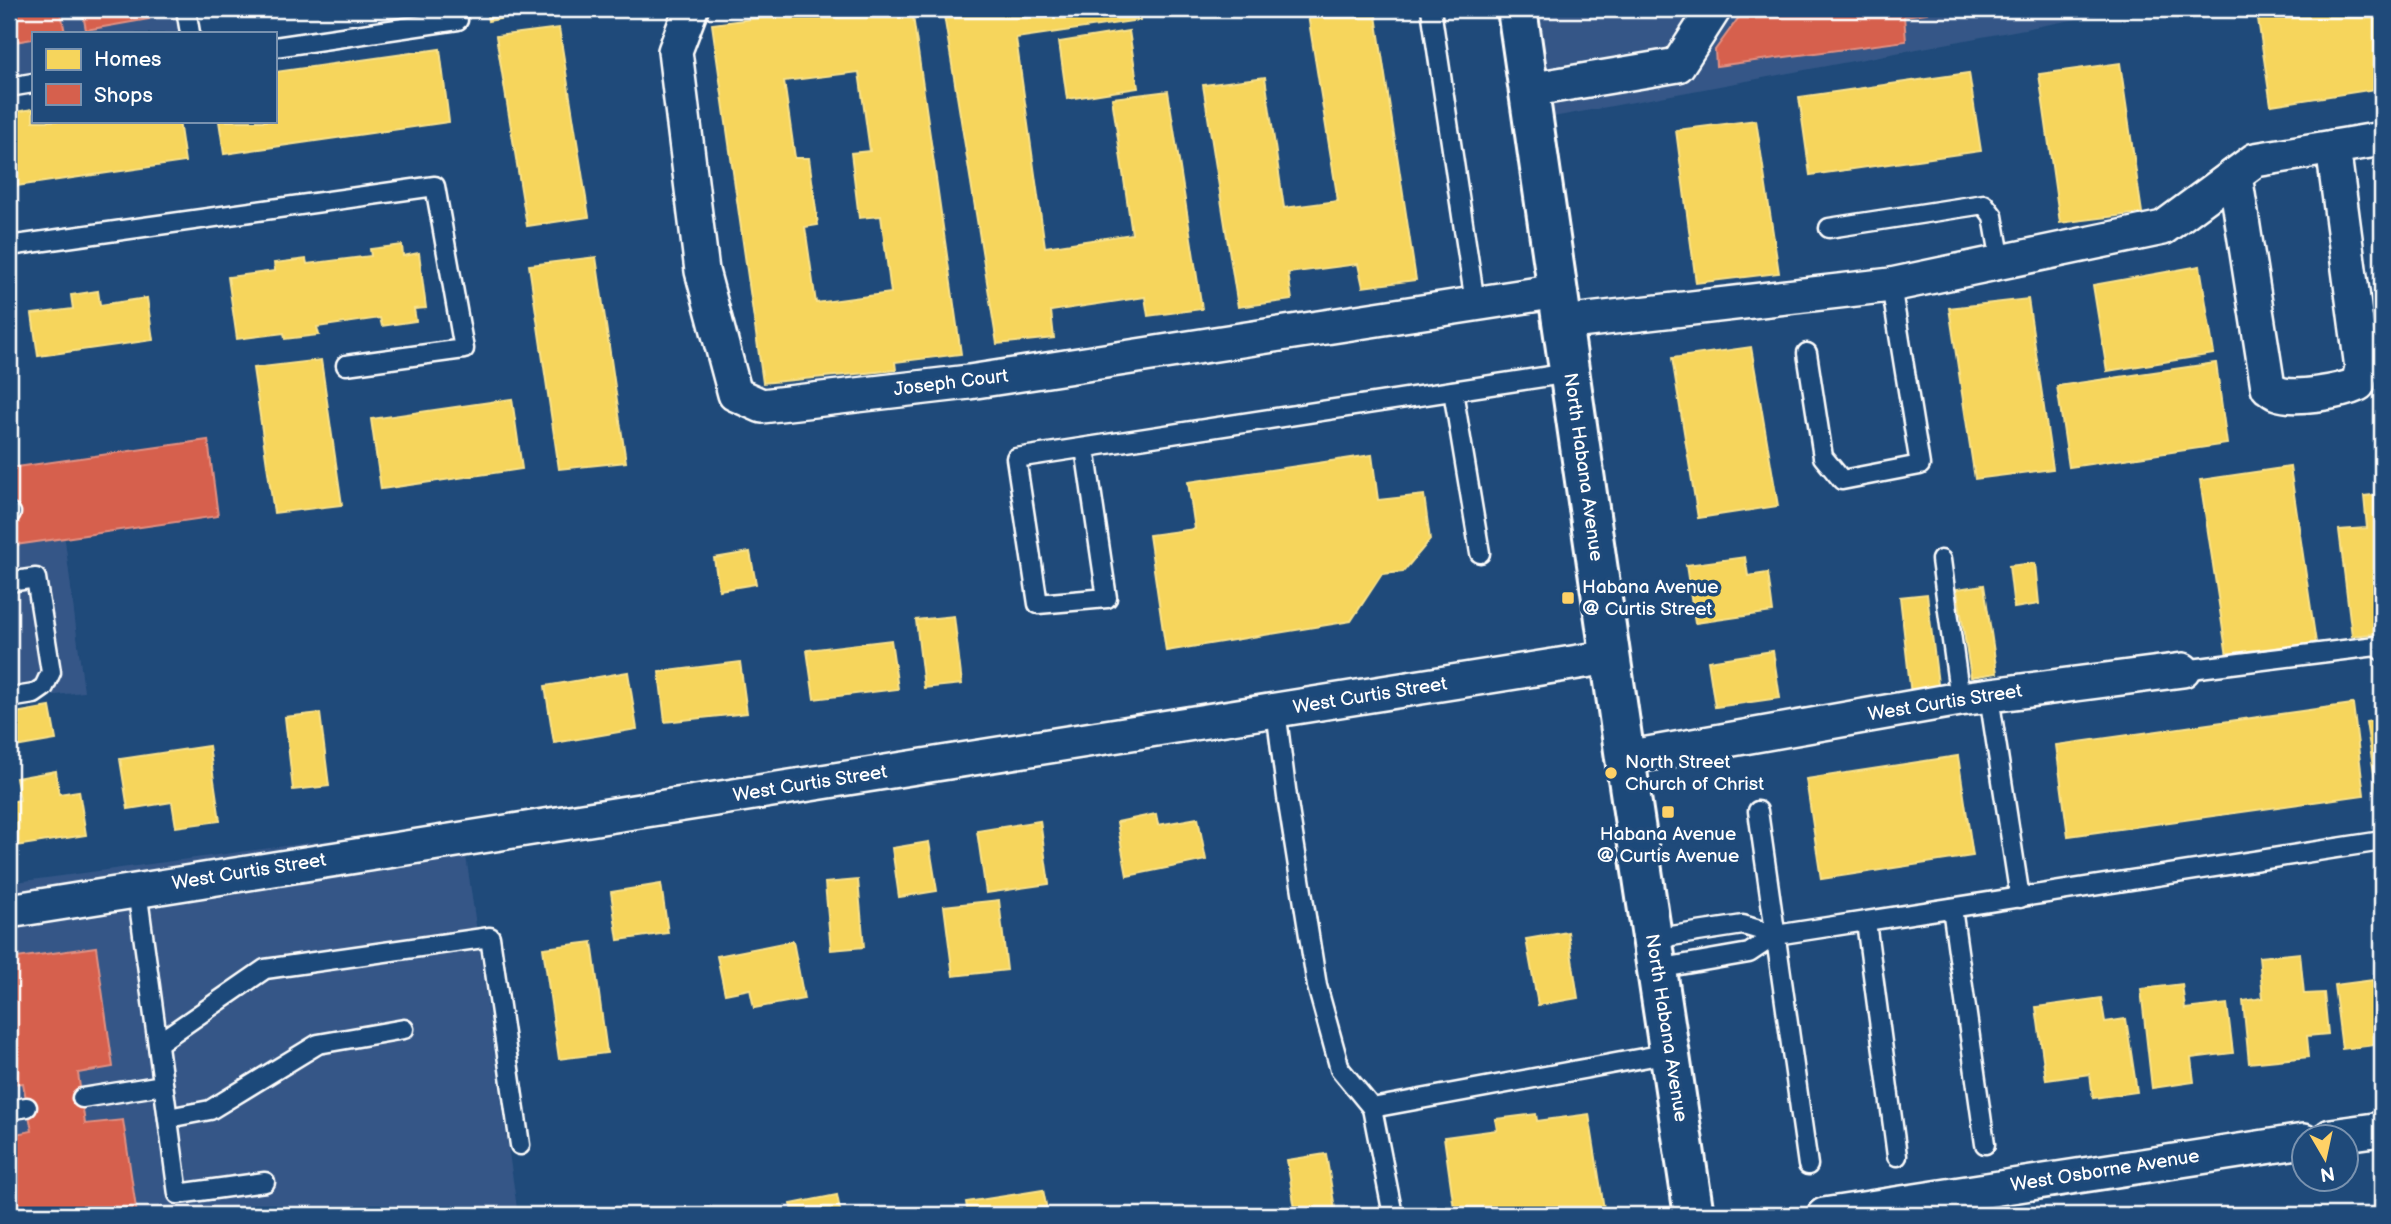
<svg xmlns="http://www.w3.org/2000/svg" width="2391" height="1224" viewBox="0 0 2391 1224" font-family="'Balsamiq Sans',sans-serif">
<rect width="100%" height="100%" fill="#1f4a7a"/>
<filter id="ink" filterUnits="userSpaceOnUse"><feTurbulence type="fractalNoise" baseFrequency=".0143" numOctaves="2"/><feDisplacementMap in="SourceGraphic" scale="14" xChannelSelector="R" yChannelSelector="G"/><feConvolveMatrix kernelMatrix="1 2 1 2 8 2 1 2 1" color-interpolation-filters="sRGB"/></filter>
<g filter="url(#ink)">
<g fill="#345787">
<path d="M9,9h183l3,24h-162v62l-24,4z"/>
<path d="M1533,9h161l-25,40 -128,21z"/>
<path d="M1733,9h398l-583,109 -2,-14 135,-22 10,-7z"/>
<path d="M62,516l22,176 -75,8v-172z"/>
<path d="M434,826l-425,67v-10z"/>
<path d="M466,856l52,359h-509v-287z"/>
</g>
<g fill="#f6d55c" stroke="#f9e28d" stroke-width="2" fill-rule="evenodd">
<path d="M486,9h49l1,3 -48,9z"/>
<path d="M775,9h137l49,345 -66,8 1,8 -133,13 -51,-359 63,-8zM859,72l11,79 -19,2 8,65 22,-2 10,77 -75,10 -11,-76 13,-2 -9,-67h-14l-11,-77z"/>
<path d="M943,9h196l1,11 -124,18 29,209 87,-13 -20,-136 56,-7 34,218 -54,7 -3,-19 -94,14 3,27 -57,6z"/>
<path d="M1307,9h68l41,271 -53,7 -5,-23 -70,9 4,27 -54,7 -35,-222 62,-8 19,131 54,-7z"/>
<path d="M2329,9h53v79l-111,17 -13,-86z"/>
<path d="M559,28l30,189 -62,9 -31,-190z"/>
<path d="M1129,31l9,57 -71,11 -8,-57z"/>
<path d="M440,49l9,73 -225,32 -5,-33h56v-49z"/>
<path d="M2120,63l22,150 -82,10 -21,-149z"/>
<path d="M1969,73l12,78 -171,24 -11,-78z"/>
<path d="M33,109v12h146l6,41 -176,25v-74z"/>
<path d="M1756,120l23,153 -83,10 -20,-153z"/>
<path d="M402,245l1,11 16,-3 7,55 -12,1 2,12 -34,5 -2,-8 -63,9 2,8 -34,4 -1,-6 -47,6 -9,-62 47,-6 -1,-8 32,-4 1,5 64,-8 -1,-7z"/>
<path d="M596,257l30,205 -67,7 -30,-204z"/>
<path d="M2200,266l14,88 -107,17 -14,-86z"/>
<path d="M98,291l2,14 47,-7 6,42 -115,16 -6,-42 41,-5 -2,-14z"/>
<path d="M2028,299l25,170 -78,10 -26,-171z"/>
<path d="M1751,347l27,159 -80,12 -26,-160z"/>
<path d="M321,360l21,145 -68,8 -21,-145z"/>
<path d="M2216,363l11,81 -158,23 -12,-81z"/>
<path d="M512,399l10,70 -141,20 -10,-70z"/>
<path d="M1372,455l6,45 46,-5 6,45 -27,32 -21,2 -31,47 -185,30 -17,-116 46,-6 -7,-47z"/>
<path d="M2290,467l26,176 -89,13 -27,-176z"/>
<path d="M2382,494v139l-30,3 -13,-106 28,-2 -3,-32z"/>
<path d="M750,552l6,32 -37,6 -5,-32z"/>
<path d="M1745,557l3,19 20,-3 5,39 -78,11 -9,-58z"/>
<path d="M2035,563l4,41 -25,4 -5,-42z"/>
<path d="M1984,585l13,88 -26,4 -14,-88z"/>
<path d="M1927,594l12,98 -28,3 -11,-98z"/>
<path d="M954,616l8,68 -38,4 -8,-68z"/>
<path d="M891,640l7,49 -84,10 -7,-49z"/>
<path d="M1773,651l7,47 -65,9 -7,-46z"/>
<path d="M740,662l7,51 -82,9 -6,-50z"/>
<path d="M628,672l9,57 -83,14 -9,-57z"/>
<path d="M2353,704l11,91 -296,41 -12,-91z"/>
<path d="M50,707l6,33 -47,8v-34z"/>
<path d="M320,713l9,73 -36,4 -8,-73z"/>
<path d="M2382,719v73h-5l-11,-70z"/>
<path d="M209,746l11,75 -44,6 -4,-25 -44,7 -8,-50z"/>
<path d="M1958,756l15,100 -152,23 -15,-100z"/>
<path d="M56,771l3,23 20,-3 7,44 -77,12v-45l11,-2 -4,-22z"/>
<path d="M1156,814l2,11 40,-7 8,42 -79,16 -10,-54z"/>
<path d="M1040,821l9,63 -63,9 -9,-62z"/>
<path d="M929,842l8,49 -38,6 -7,-49z"/>
<path d="M858,880l6,67 -33,3 -6,-67z"/>
<path d="M661,884l7,49 -50,7 -7,-48z"/>
<path d="M999,900l8,70 -54,6 -9,-70z"/>
<path d="M1568,932l10,66 -40,7 -12,-66z"/>
<path d="M793,941l11,58 -50,9 -4,-19 -25,5 -8,-38z"/>
<path d="M592,942l15,111 -48,6 -16,-111z"/>
<path d="M2300,953l4,41 20,-1 4,41 -21,2 2,21 -60,6 -6,-62 20,-3 -4,-41z"/>
<path d="M2382,979v65l-40,5 -8,-64z"/>
<path d="M2182,984l3,25 42,-5 6,49 -42,5 3,24 -42,6 -11,-99z"/>
<path d="M2101,998l4,24 21,-3 11,73 -44,6 -3,-24 -44,6 -10,-73z"/>
<path d="M1536,1114l1,7 52,-7 16,101h-150l-11,-78 53,-7 -2,-11z"/>
<path d="M1326,1154l10,61h-40l-9,-55z"/>
<path d="M1043,1190l5,25h-80l-2,-13z"/>
<path d="M837,1195l4,20h-48l-2,-11z"/>
<path d="M2382,1208v7h-47z"/>
</g>
<g fill="#d6604d" stroke="#e29082" stroke-width="2">
<path d="M9,9h68l-16,3 4,21h-32v6l-24,4z"/>
<path d="M82,9h65l2,10 -63,11z"/>
<path d="M1745,9h181l1,4 -23,3 2,25 -190,25 -1,-16z"/>
<path d="M208,440l10,76 -203,29 -6,-48v-29z"/>
<path d="M9,656l4,29 -4,1z"/>
<path d="M96,947l17,120 -35,6 7,51 38,-4 14,95h-128v-80l23,-4 -9,-48 -14,1v-125z"/>
</g>
<g fill="none" stroke-linecap="round" stroke-linejoin="round">
<g stroke="#fff" stroke-width="23">
<g id="service">
<path d="M186,9l4,24"/>
<path d="M1431,9l44,294"/>
<path d="M275,47l183,-27 -2,-11"/>
<path d="M9,87l24,-4"/>
<path d="M1829,228l155,-24 9,12 8,46"/>
<path d="M9,246l426,-60 29,163 -118,16"/>
<path d="M1807,353l16,104 19,23 78,-15 -29,-180"/>
<path d="M1453,391l27,162"/>
<path d="M1085,448l22,150 -69,6 -22,-146 553,-85"/>
<path d="M9,513h2"/>
<path d="M1941,560l19,139"/>
<path d="M9,582l27,-4 15,94 -7,15 -10,7 -25,4"/>
<path d="M2183,670l193,-24 6,5"/>
<path d="M1989,696l31,202"/>
<path d="M1276,710l11,87 30,189 23,83 32,39"/>
<path d="M1758,811l50,354"/>
<path d="M137,890l41,304 87,-12"/>
<path d="M1952,908l33,236"/>
<path d="M1866,922l31,234"/>
<path d="M1652,939l91,-14 33,10"/>
<path d="M1657,969l92,-16 27,-18 606,-94"/>
<path d="M158,1043l107,-74 225,-32 30,208"/>
<path d="M82,1098l81,-13"/>
<path d="M9,1110l18,-3"/>
<path d="M168,1118l42,-8 108,-66 86,-15"/>
<path d="M1393,1215l-21,-107 298,-55"/>
</g>
</g>
<g stroke="#fff" stroke-width="38">
<g id="minor">
<path d="M691,9l-16,42 27,220 33,123 27,12 207,-24 589,-91"/>
<path d="M1528,90l150,-25 36,-56"/>
<path d="M2235,175l33,212c2,1 7,6 9,6 17,7 64,-1 81,-9l4,-16 -29,-221"/>
<path d="M1562,323l329,-38 272,-57 92,-68 127,-21"/>
<path d="M1625,758l335,-59 223,-29"/>
<path d="M9,911l1601,-254"/>
<path d="M2331,1136l51,-7"/>
<path d="M1824,1215l480,-74"/>
</g>
</g>
<g stroke="#fff" stroke-width="44">
<path id="tertiary" d="M1517,9l108,749 69,457"/>
</g>
<use href="#service" stroke="#1f4a7a" stroke-width="18"/>
<use href="#minor" stroke="#1f4a7a" stroke-width="33"/>
<use href="#tertiary" stroke="#1f4a7a" stroke-width="38"/>
</g>
</g>
<g fill="#ffd166" stroke="#1f4a7a" stroke-width="2.5">
<rect x="1561" y="591" width="14" height="14" rx="3.5"/>
<circle cx="1611" cy="773" r="7"/>
<rect x="1661" y="805" width="14" height="14" rx="3.5"/>
</g>
<g text-anchor="middle" dominant-baseline="central" stroke-width="7" stroke-linejoin="round" paint-order="stroke">
<g font-size="19" fill="#fff" stroke="#1f4a7a">
<text transform="translate(951 383) rotate(-7)">Joseph Court</text>
<text transform="translate(1583 467) rotate(82)">North Habana Avenue</text>
<text transform="translate(1370 696) rotate(-9)">West Curtis Street</text>
<text transform="translate(1945 703) rotate(-9)">West Curtis Street</text>
<text transform="translate(810 784) rotate(-9)">West Curtis Street</text>
<text transform="translate(249 872) rotate(-9)">West Curtis Street</text>
<text transform="translate(1666 1028) rotate(81)">North Habana Avenue</text>
<text transform="translate(2105 1171) rotate(-9)">West Osborne Avenue</text>
</g>
<g font-size="19" fill="#fff" stroke="#1f4a7a" text-anchor="start">
<text x="1582" y="587">Habana Avenue<tspan x="1582" dy="22">@ Curtis Street</tspan></text>
<text x="1625" y="762">North Street<tspan x="1625" dy="22">Church of Christ</tspan></text>
<text x="1668" y="834" text-anchor="middle">Habana Avenue<tspan x="1668" dy="22">@ Curtis Avenue</tspan></text>
</g>
</g>
<rect width="2391" height="1224" fill="none" stroke="#1f4a7a" stroke-width="35"/>
<rect x="18" y="18" width="2356" height="1189" fill="none" stroke="#fff" stroke-width="2.5" filter="url(#ink)"/>
<rect x="32" y="32" width="245" height="91" fill="#1f4a7a" stroke="#7992af" stroke-width="2"/>
<rect x="46" y="49" width="35" height="21" fill="#f6d55c" stroke="#7992af" stroke-width="2"/>
<text x="94" y="66" font-size="21" fill="#ffffff">Homes</text>
<rect x="46" y="84" width="35" height="21" fill="#d6604d" stroke="#7992af" stroke-width="2"/>
<text x="94" y="102" font-size="21" fill="#ffffff">Shops</text>
<g transform="translate(2325 1158) rotate(171)"><circle r="33" fill="#1f4a7a" stroke="#7992af" stroke-width="2"/>
<path d="M0-5L12 26L0 18L-12 26Z" fill="#ffd166"/>
<text y="-10" font-size="19" font-weight="bold" text-anchor="middle" fill="#ffffff">N</text>
</g>
</svg>
